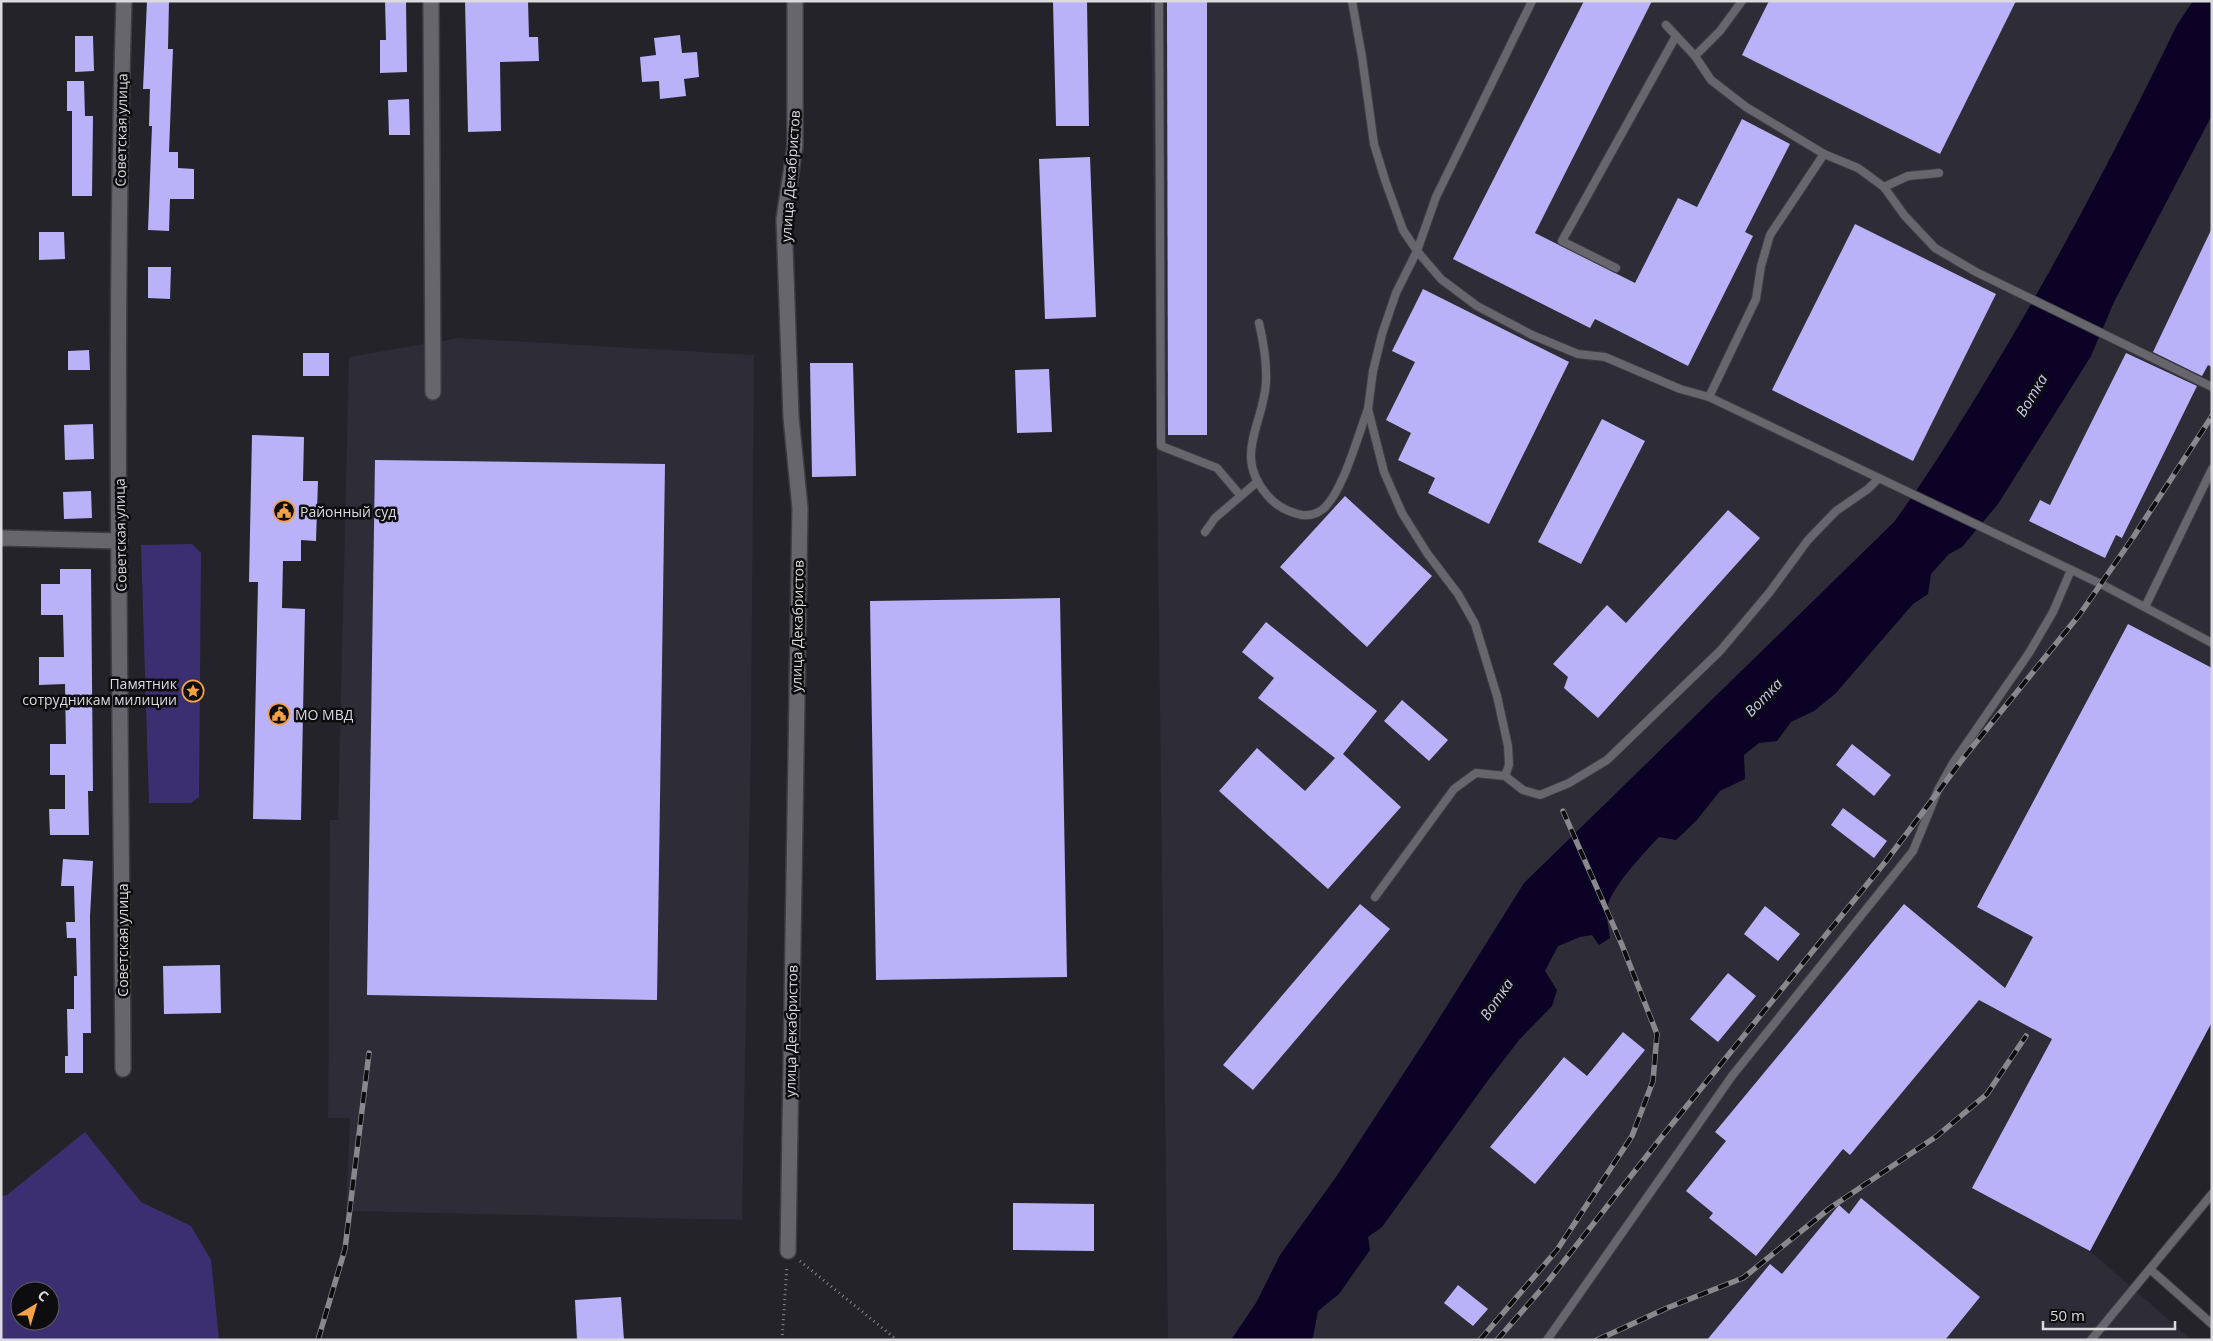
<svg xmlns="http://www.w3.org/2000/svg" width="2213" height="1341" viewBox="0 0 2213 1341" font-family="'Open Sans',sans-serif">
<rect width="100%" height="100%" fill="#232329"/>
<g fill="#2d2c37">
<path d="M1151,1h1061v1021l-122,229 102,89h-1024z"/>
<path d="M459,338l295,17 -3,387 -9,478 -396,-9 4,-93h-22l2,-298h8l11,-463z"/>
</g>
<g fill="#3c2f71" fill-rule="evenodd">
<path d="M192,544l9,9 -2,244 -8,6h-42l-8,-258z"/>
<path d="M85,1132l56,70 50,24 20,34 8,80h-218v-144l6,-1zM20,1291h30v30h-30z"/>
</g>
<path fill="#0b0226" d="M2193,1h19v114l-98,187 -23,54 -93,148 -36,43 -13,7 -18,20 -3,20 -15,10 -78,90 -21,17 -23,11 -14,19 -18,2 -15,12 1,24 -25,12 -24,30 -20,19 -17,-3c-14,15 -51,53 -52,73 -1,9 2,19 3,28l-11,7 -7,-10 -12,2 -22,9 -13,25 12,19 -5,16 -33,34 -30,39 -107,148 -14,10 2,13 -31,44 -21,17 -5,26 -2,3h-80l25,-37 24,-48 56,-78 94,-144 94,-150 370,-361c31,-42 58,-86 85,-130 73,-119 137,-242 198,-367z"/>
<g fill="#b9b2f8">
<path d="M147,1h22l-1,48h5l-4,103h9v16l16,1v30h-24l-1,32 -21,-1 4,-104h-3l1,-37h-7z"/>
<path d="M385,1h21l1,71 -27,1v-33h6z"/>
<path d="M465,1h63l1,36h9l1,24 -39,1 1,69 -33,1z"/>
<path d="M1053,1h34l2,125h-33z"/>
<path d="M1167,1h40v434h-39z"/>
<path d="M1584,1h68l-117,232 100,50 43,-85 19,9 45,-88 48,25 -45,88 8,4 -65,130 -93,-47 -5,9 -137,-69z"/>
<path d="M1769,1h247l-76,153 -198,-99z"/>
<path d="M680,35l2,18 15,-1 2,25 -15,2 2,17 -26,3 -1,-18 -17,1 -2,-25 16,-2 -2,-17z"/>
<path d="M75,36h18l1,35 -19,1z"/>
<path d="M67,81h17l1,35h8l-1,80h-20v-85h-5z"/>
<path d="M409,99l1,36h-21l-1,-35z"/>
<path d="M1090,157l6,160 -51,2 -6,-160z"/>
<path d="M1855,224l141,70 -83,167 -141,-71z"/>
<path d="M2212,228v139l-4,-2 -6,11 -49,-24z"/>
<path d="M39,232h25l1,27 -26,1z"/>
<path d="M148,267h23l-1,32 -22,-1z"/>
<path d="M1423,289l146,73 -80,162 -61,-31 7,-15 -37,-18 13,-27 -25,-13 29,-58 -23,-11z"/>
<path d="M89,350l1,20h-22v-19z"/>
<rect x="303" y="353" width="26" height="23"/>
<path d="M2126,353l71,33 -75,152 -6,-3 -11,23 -76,-37 11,-21 10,5z"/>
<path d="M810,363h43l3,113 -44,1z"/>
<path d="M1049,369l3,63 -35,1 -2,-63z"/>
<path d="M1602,419l43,22 -64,123 -43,-22z"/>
<path d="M93,424l1,35 -29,1 -1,-35z"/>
<path d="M252,435l52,2 -1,44h15l-2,60 -15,-1v21h-18l-1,47 23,1 -4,211 -48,-1 5,-237h-9z"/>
<path d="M375,460l290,4 -8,536 -290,-5z"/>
<path d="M91,491l1,27 -28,1 -1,-27z"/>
<path d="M1345,496l87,80 -65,71 -87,-80z"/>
<path d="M1728,510l32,28 -162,180 -34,-30 4,-11 -15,-13 54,-59 19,18z"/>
<path d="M60,569h31l2,222h-5l1,44h-39l-1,-26h16v-34h-15v-31h16l-1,-60 -26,1v-28h25l-1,-42h-22v-31h19z"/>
<path d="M1060,598l7,379 -191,3 -6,-379z"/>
<path d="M1266,622l111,89 -34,43 58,53 -73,82 -109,-98 38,-43 48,43 30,-33 -77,-60 16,-20 -32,-26z"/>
<path d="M2128,624l84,44v354l-122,229 -118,-63 80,-149 -73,-39 -129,155 -7,-6 -87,107 -47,-38 4,-5 -27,-22 40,-50 -11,-9 189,-228 101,84 28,-51 -56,-30z"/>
<path d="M1402,700l46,40 -19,21 -45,-40z"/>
<path d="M1852,744l39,31 -17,21 -38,-31z"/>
<path d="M1843,808l44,33 -13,17 -43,-33z"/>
<path d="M63,859l30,2 -3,55 1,117h-8v40h-18v-17h3l-1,-47h7v-33h3l-1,-38h-9l-1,-16h9l-1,-36h-13z"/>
<path d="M1360,904l30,25 -137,161 -30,-25z"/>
<path d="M1765,906l35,28 -22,27 -34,-27z"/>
<path d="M220,965l1,48 -57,1 -1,-48z"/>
<path d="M1728,973l28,23 -38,46 -28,-23z"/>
<path d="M1623,1032l22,18 -110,134 -45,-37 74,-90 23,19z"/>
<path d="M1861,1198l119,99 -35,43h-238l63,-76 12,10 57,-69 10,9z"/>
<path d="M1013,1203l81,1v47l-81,-1z"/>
<path d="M1458,1285l30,24 -15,17 -29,-23z"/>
<path d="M621,1297l3,43h-47l-2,-40z"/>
</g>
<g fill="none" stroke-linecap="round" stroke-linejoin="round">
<g stroke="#3e3e42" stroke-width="10">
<g id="service">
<path d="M1159,1l2,445 56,22 23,27"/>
<path d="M1352,1l10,56 12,87 11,36 18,50 14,21 24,28 36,27 55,29 46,19 27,3 75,32 29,8 394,188 109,58"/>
<path d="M1666,25l29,31 16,24 35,27 78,47 34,14 26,19 20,28 31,33 41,24 236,115"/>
<path d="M1695,56l25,-25 22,-30"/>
<path d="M1884,187l24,-11 31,-3"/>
<path d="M1616,268l-54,-27 114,-205"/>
<path d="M1259,323c5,21 8,39 7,60 -3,43 -33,72 1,112 9,11 21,17 35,20 7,1 15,-1 21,-6 20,-17 35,-74 45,-100"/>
<path d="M1709,397l47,-98 5,-33 9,-31 54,-81"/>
<path d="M1205,532l10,-14 41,-35"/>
<path d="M2145,607l67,-138"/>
<path d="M1505,776l4,-11 -1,-19 -11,-50 -22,-72 -17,-30 -31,-41 -25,-40 -18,-41 -16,-63 5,-38 9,-37 14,-41 21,-42 19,-54 96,-196"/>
<path d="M1375,897l79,-108 22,-16 29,3 18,14 17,5 29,-12 38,-23 113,-109 49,-58 39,-53 28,-29 32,-22 10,-10"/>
<path d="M2151,1270l61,54"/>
<path d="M1547,1340l185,-264 181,-225 25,-61 15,-27 76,-110 24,-41 18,-42"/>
<path d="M2091,1340l121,-146"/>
</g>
</g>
<g stroke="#3e3e42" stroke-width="18">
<g id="minor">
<path d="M431,1l2,391"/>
<path d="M1,538l119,3"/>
<path d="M123,1069c-2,-356 -10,-712 1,-1068"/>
<path d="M788,1251l12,-743 -9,-91 -7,-198 11,-73v-145"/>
</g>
</g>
<g stroke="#86868b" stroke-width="3" stroke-dasharray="1 4" stroke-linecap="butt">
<path d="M800,1261l97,79"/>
<path d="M782,1340l5,-74"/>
</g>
<use href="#service" stroke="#67666d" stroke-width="8"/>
<use href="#minor" stroke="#67666d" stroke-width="15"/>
<g stroke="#88888d" stroke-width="5.5">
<g id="rail">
<path d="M318,1340l27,-91 24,-196"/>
<path d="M1480,1340l77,-90 75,-114 21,-55 4,-47 -35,-89 -59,-134"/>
<path d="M1497,1340l49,-56 118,-150 222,-273 79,-105 115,-142 54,-78 78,-120"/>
<path d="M1597,1340l70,-32 76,-30 87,-70 107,-72 50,-42 39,-58"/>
</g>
</g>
<use href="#rail" stroke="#0d0c0f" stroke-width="4" stroke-dasharray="11" stroke-linecap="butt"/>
</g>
<defs>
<g id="civic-ring" transform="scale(1.125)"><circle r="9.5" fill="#0d0c0f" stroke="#f5a246" stroke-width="1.5"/><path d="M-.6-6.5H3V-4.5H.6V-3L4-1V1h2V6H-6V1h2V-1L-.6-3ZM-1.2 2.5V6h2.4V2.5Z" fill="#f5a246"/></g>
<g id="sight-ring" transform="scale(1.125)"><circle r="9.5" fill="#0d0c0f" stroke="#f5a246" stroke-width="1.5"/><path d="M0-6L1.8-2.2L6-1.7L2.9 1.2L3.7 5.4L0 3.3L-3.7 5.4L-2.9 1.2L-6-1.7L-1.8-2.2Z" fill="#f5a246"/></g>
</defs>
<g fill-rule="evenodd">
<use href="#civic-ring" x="284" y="511"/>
<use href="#sight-ring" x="193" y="691"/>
<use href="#civic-ring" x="279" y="714"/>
</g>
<g text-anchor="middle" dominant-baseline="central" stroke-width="5" stroke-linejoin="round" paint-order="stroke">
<g font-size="14" fill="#dbdbdf" stroke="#0d0c0f">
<text transform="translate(121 130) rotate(-89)">Советская улица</text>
<text transform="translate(790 176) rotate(-86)">улица Декабристов</text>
<text transform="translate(120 535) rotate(-91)">Советская улица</text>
<text transform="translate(797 626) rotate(-89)">улица Декабристов</text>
<text transform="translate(122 940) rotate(-90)">Советская улица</text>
<text transform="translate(791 1031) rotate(-89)">улица Декабристов</text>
</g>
<g font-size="14" fill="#dbdbdf" stroke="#0d0c0f" text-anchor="start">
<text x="300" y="511">Районный суд</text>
<text x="177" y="683" text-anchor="end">Памятник<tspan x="177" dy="16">сотрудникам милиции</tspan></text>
<text x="295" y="714">МО МВД</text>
</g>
<g font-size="15" font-style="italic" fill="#c9c6f2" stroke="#0d0c0f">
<text transform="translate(2031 395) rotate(-59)">Вотка</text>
<text transform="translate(1763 697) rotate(-46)">Вотка</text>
<text transform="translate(1496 999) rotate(-56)">Вотка</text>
</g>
</g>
<rect width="2213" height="1341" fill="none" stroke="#dbdbdf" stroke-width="5"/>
<g transform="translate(35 1306) rotate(38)"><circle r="24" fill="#0d0c0f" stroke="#5f5f62"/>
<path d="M0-4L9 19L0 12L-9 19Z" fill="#f5a246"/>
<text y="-8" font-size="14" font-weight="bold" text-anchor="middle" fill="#dbdbdf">С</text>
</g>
<path d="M2043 1321v8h132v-8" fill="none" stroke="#dbdbdf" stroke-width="2.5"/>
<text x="2050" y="1321" font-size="15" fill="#dbdbdf" stroke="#0d0c0f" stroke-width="4" paint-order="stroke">50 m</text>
</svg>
